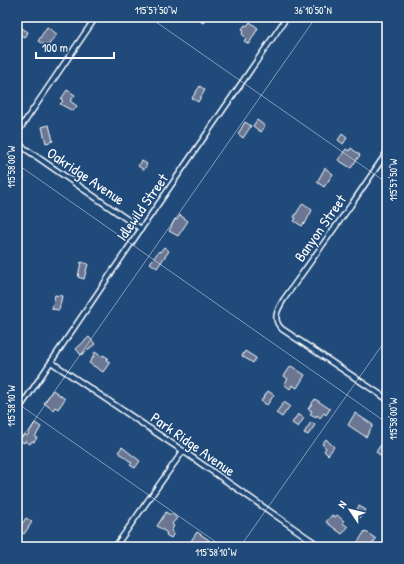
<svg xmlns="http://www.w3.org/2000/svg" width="404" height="564" viewBox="0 0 404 564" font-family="'Patrick Hand',sans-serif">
<rect width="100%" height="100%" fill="#1f4a7a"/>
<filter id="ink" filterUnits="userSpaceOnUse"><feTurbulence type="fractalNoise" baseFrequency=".025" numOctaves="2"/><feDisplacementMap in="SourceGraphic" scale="8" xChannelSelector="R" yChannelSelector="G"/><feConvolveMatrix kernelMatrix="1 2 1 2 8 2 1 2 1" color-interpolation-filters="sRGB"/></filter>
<g filter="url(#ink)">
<g fill="#6b7692" stroke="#fff">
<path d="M195,17h12l-4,6z"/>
<path d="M250,22l8,6 -9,16 -5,-3 2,-3 -4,-4 2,-4 -2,-1 3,-4 2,1z"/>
<path d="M17,25l11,7 -3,6 -8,-6z"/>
<path d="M47,27l10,7 -10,13 -9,-6z"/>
<path d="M384,69l3,2v8l-6,-5z"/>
<path d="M200,86l5,4 -7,12 -6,-4z"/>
<path d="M67,90l8,5 -5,6 7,5 -4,5 -13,-7 3,-3 -2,-2z"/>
<path d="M257,120l8,6 -4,6 -8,-6z"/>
<path d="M245,122l6,4 -8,12 -5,-4z"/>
<path d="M49,125l4,16 -7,2 -4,-16z"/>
<path d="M342,134l5,4 -4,6 -5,-4z"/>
<path d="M351,148l9,7 -9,13 -13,-8 8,-11 3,2z"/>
<path d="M142,161l5,3 -3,6 -6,-4z"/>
<path d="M325,168l8,6 -9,13 -7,-5z"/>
<path d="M23,171l1,7 -7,2v-7z"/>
<path d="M303,203l9,7 -7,14 -1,-1 -2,3 -8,-5 2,-3 -2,-1z"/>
<path d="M180,215l8,6 -10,15 -9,-5 6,-12 2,1z"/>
<path d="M164,247l5,4 -12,17 -7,-5 9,-12 1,1z"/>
<path d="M81,262l7,2 -4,15 -6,-2z"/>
<path d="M55,295l7,1 -3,14 -7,-1z"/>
<path d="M89,337l6,7 -14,11 -5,-6z"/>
<path d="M245,351l11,7 -3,5 -11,-7z"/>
<path d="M95,352l7,5 1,-2 5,3 -2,2 4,2 -7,10 -14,-9 5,-7h-1z"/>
<path d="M291,366l14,9 -8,13 -5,-3 -2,4 -6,-5 4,-5 -4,-3z"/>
<path d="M53,390l12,9 -7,10 -3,-2 -2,3 -9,-7z"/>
<path d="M268,391l6,4 -7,10 -6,-4z"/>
<path d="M315,399l15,10 -4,6 -2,-2 -4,5 -3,-3 -1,2 -6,-3 2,-3 -4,-2z"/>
<path d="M284,402l6,4 -8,11 -6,-4z"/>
<path d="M355,413l18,12 -7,12 -18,-12z"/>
<path d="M298,414l6,4 -6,9 -6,-4z"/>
<path d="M311,422l4,3 -7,10 -4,-2z"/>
<path d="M35,423l6,4 -6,10 2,1 -3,4 -2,-1 -2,3 -5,-3 -1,2 -5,-3 5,-6 3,2z"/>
<path d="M326,439l8,8 -6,8 -4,-4 2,-3 -4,-4z"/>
<path d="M384,440l3,2v18l-11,-8z"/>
<path d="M122,447l18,14 -5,7 -5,-3 2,-2 -14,-11z"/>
<path d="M359,506l7,4 -6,8 -6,-4z"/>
<path d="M166,512l4,3 1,-2 6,5 -5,6 2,2 -3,5 3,2 -3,5 -5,-3 1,-2 -10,-7z"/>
<path d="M332,515l3,2 2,-2 7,6 -1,2 5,4 -6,7 -16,-12z"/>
<path d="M26,518l6,4 -8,12 -6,-4z"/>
<path d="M365,531l11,8 -6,8 -7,-3 -2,3h-2l-3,-2z"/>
<path d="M197,532l12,8 -4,7h-18z"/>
</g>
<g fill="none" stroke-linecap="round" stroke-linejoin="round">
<g stroke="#fff" stroke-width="7">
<g id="minor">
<path d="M17,133l79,-116"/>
<path d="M17,143l124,86"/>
<path d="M387,152l-36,53 -67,94c-7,11 -12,21 -2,30l105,70"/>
<path d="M51,362l132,89 138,96"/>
<path d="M17,412l124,-183 146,-212"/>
<path d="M115,547l68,-96"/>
<path d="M307,547l4,-7"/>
</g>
</g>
<use href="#minor" stroke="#1f4a7a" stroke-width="4"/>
</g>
</g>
<path fill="none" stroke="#fff" stroke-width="1" stroke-opacity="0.45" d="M149,17l238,166M17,23l4,-6M17,164l370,259M17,403l206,144M17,445l299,-428M240,547l147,-209"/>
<g text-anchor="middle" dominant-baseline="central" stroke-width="3" stroke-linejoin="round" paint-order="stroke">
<g font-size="15" fill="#fff" stroke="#1f4a7a">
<text transform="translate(86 176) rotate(34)">Oakridge Avenue</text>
<text transform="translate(142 207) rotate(-55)">Idlewild Street</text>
<text transform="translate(320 228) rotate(-55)">Banyon Street</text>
<text transform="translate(193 444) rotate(35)">Park Ridge Avenue</text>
</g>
</g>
<rect width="404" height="564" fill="none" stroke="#1f4a7a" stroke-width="44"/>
<g transform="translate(350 510) rotate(305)" stroke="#1f4a7a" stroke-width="3" paint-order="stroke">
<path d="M0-3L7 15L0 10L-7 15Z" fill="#ffffff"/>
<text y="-6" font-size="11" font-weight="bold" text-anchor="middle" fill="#ffffff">N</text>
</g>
<path d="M36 52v6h78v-6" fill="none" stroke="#ffffff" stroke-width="2"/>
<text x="42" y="52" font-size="12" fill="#ffffff" stroke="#1f4a7a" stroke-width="3" paint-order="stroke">100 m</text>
<rect x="22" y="22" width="360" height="520" fill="none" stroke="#fff" stroke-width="1.5"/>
<g font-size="10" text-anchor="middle" fill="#fff">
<text x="156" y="14">115°57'50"W</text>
<text x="313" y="14">36°10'50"N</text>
<text transform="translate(11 167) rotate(-90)" y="4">115°58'00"W</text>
<text transform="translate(393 180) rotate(-90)" y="4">115°57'50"W</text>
<text transform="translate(11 406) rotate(-90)" y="4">115°58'10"W</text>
<text transform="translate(393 419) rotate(-90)" y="4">115°58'00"W</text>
<text x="216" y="556">115°58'10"W</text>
</g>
</svg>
